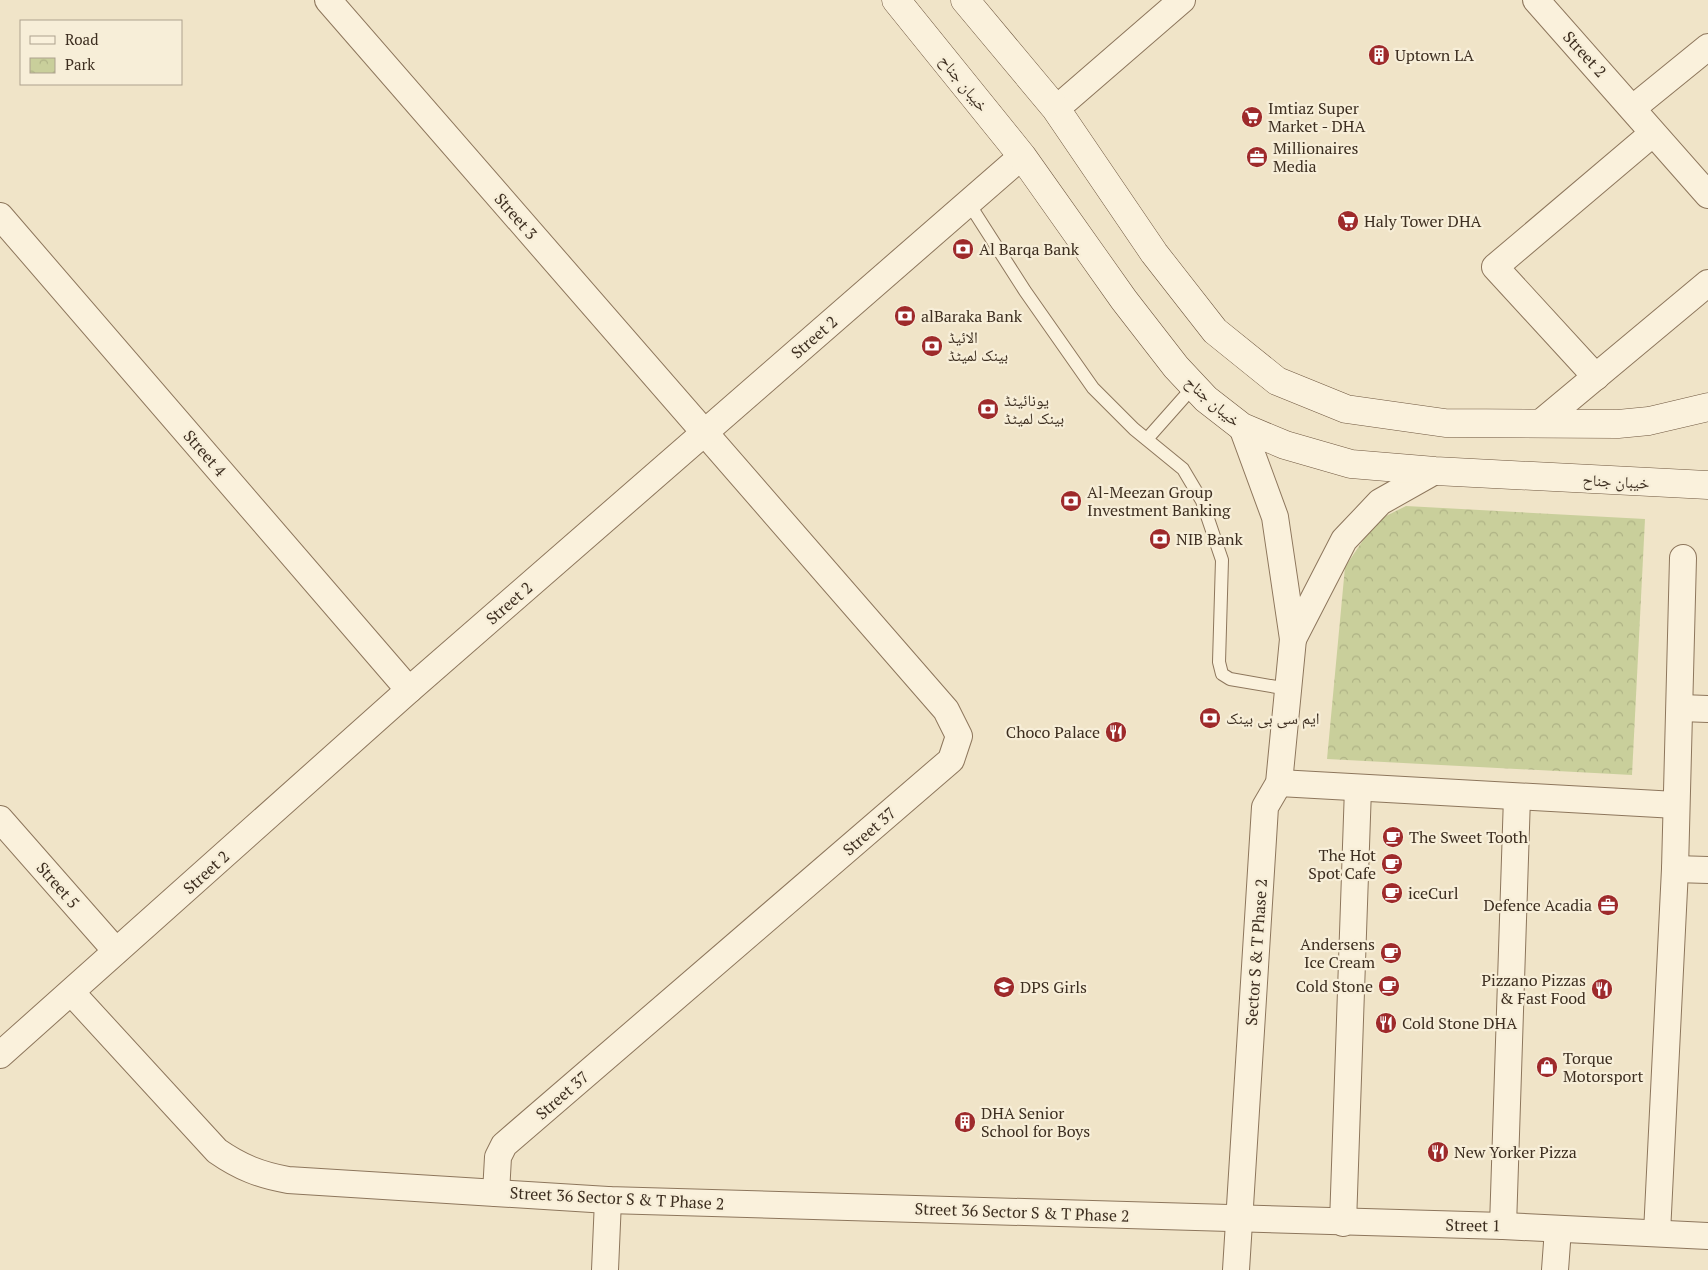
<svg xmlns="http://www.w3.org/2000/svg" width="1708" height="1270" viewBox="0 0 1708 1270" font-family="'PT Serif','Noto Naskh Arabic',serif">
<defs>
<pattern id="park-crowns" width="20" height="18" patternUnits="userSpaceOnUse" patternTransform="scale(1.25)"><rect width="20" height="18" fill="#c9cf9b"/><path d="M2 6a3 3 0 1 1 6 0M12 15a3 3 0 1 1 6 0" fill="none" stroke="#aeb285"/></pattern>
</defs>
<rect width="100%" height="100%" fill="#f0e4c8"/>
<path fill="url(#park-crowns)" d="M1406,506l239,13 -13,256 -305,-16 18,-192 31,-46z"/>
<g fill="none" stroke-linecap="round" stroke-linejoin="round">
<g stroke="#8d765c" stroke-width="14">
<g id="service">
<path d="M968,202l57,89 68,97 41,41 49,40 19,32 20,59 -3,102 3,12 8,5 58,10"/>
<path d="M1147,439l47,-53"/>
</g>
</g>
<g stroke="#8d765c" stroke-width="28">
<g id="minor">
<path d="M328,0l618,710 13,26 -8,24 -447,385 -6,12 -2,36"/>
<path d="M1536,0l172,195"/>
<path d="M1633,108l75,-61"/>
<path d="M1056,109l126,-109"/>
<path d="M0,216l409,474"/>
<path d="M1596,377l-101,-110 157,-133"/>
<path d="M1539,424l169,-141"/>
<path d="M1293,639l51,-99 36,-38 55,-31"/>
<path d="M1681,708l27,1"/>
<path d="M1279,783l397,22"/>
<path d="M0,819l116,132"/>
<path d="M1675,869l33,1"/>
<path d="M72,993l145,158c23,16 43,24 71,29l320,20 895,26 205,10"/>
<path d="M0,1055l409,-365 613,-534"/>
<path d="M1343,1223l15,-435"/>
<path d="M1503,1226l14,-429"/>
<path d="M1657,1233l18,-364 8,-311"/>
<path d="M605,1270l3,-70"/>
<path d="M1236,1270l29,-463 14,-24 14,-144 -18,-122 -33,-90"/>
<path d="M1555,1270l3,-41"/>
</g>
</g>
<g stroke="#6f573f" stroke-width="29">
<g id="secondary">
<path d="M896,0l126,156 102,144 52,67 30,32 36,28 43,18 66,19 84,7 273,14"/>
<path d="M965,0l91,109 98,144 61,78 62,50 69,28 99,14 173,1 31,-3 59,-14"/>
</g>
</g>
<use href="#service" stroke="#faf1dc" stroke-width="12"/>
<use href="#minor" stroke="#faf1dc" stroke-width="26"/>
<use href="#secondary" stroke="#faf1dc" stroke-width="28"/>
</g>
<defs>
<g id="building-disc" transform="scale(1.125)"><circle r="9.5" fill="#9e2a2b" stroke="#f7eed8"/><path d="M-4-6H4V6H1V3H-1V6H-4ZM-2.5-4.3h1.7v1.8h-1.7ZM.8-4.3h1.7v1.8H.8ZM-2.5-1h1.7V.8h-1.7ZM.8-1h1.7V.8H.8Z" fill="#fff"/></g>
<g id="supermarket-disc" transform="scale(1.125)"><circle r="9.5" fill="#9e2a2b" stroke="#f7eed8"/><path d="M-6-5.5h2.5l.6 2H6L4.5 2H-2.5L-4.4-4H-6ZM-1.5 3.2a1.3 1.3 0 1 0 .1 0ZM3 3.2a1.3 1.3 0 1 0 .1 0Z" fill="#fff"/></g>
<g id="office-disc" transform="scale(1.125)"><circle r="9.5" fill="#9e2a2b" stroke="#f7eed8"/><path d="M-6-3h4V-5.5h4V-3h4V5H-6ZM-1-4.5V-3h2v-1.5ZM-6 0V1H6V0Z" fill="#fff"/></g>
<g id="bank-disc" transform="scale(1.125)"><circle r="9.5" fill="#9e2a2b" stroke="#f7eed8"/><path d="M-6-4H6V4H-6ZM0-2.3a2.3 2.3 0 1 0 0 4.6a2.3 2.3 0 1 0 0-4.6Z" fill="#fff"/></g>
<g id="restaurant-disc" transform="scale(1.125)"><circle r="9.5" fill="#9e2a2b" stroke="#f7eed8"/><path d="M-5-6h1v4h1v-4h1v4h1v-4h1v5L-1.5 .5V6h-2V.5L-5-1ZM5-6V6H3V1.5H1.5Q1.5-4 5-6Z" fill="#fff"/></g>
<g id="cafe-disc" transform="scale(1.125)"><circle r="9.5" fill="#9e2a2b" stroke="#f7eed8"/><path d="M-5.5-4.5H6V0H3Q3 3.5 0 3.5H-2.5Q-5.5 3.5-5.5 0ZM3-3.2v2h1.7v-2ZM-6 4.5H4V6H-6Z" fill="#fff"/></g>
<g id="school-disc" transform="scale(1.125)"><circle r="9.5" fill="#9e2a2b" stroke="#f7eed8"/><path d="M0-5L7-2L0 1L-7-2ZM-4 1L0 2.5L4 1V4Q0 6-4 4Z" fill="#fff"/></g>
<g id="shop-disc" transform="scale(1.125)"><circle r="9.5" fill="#9e2a2b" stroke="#f7eed8"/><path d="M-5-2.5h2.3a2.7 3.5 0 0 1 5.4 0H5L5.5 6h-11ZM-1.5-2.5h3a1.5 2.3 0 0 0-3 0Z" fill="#fff"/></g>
</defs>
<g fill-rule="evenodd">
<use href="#building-disc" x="1379" y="55"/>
<use href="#supermarket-disc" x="1252" y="117"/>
<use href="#office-disc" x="1257" y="157"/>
<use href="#supermarket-disc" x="1348" y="221"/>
<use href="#bank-disc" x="963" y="249"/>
<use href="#bank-disc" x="905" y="316"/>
<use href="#bank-disc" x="932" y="346"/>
<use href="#bank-disc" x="988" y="409"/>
<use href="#bank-disc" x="1071" y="501"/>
<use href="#bank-disc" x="1160" y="539"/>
<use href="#bank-disc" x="1210" y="718"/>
<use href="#restaurant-disc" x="1116" y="732"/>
<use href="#cafe-disc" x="1393" y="837"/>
<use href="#cafe-disc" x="1392" y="864"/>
<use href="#cafe-disc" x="1392" y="893"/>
<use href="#office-disc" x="1608" y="905"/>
<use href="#cafe-disc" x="1391" y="953"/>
<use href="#cafe-disc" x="1389" y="986"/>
<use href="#school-disc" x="1004" y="987"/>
<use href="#restaurant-disc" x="1602" y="989"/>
<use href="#restaurant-disc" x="1386" y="1023"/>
<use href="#shop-disc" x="1547" y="1067"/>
<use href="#building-disc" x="965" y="1122"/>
<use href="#restaurant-disc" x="1438" y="1152"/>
</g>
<g text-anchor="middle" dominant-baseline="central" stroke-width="4.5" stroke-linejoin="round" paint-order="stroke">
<g font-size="16" fill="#3d2e20" stroke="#f7eed8">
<text transform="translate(1585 54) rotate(48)">Street 2</text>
<text transform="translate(964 83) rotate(51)">خیبان جناح</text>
<text transform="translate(516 216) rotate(49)">Street 3</text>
<text transform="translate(814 337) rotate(-41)">Street 2</text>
<text transform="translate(1213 401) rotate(41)">خیبان جناح</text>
<text transform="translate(205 453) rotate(49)">Street 4</text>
<text transform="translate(1616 481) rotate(3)">خیبان جناح</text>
<text transform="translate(509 603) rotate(-41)">Street 2</text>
<text transform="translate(869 831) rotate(-41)">Street 37</text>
<text transform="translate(206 872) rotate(-42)">Street 2</text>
<text transform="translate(58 885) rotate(49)">Street 5</text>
<text transform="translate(1256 952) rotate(-86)">Sector S &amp; T Phase 2</text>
<text transform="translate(562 1095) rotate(-41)">Street 37</text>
<text transform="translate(617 1198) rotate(3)">Street 36 Sector S &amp; T Phase 2</text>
<text transform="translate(1022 1212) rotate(2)">Street 36 Sector S &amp; T Phase 2</text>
<text transform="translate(1473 1225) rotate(1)">Street 1</text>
</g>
<g font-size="16" fill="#3d2e20" stroke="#f7eed8" text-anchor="start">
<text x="1395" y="55">Uptown LA</text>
<text x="1268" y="108">Imtiaz Super<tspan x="1268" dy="18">Market - DHA</tspan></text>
<text x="1273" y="148">Millionaires<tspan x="1273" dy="18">Media</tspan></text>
<text x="1364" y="221">Haly Tower DHA</text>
<text x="979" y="249">Al Barqa Bank</text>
<text x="921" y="316">alBaraka Bank</text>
<text x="948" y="337">الائیڈ<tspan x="948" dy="18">بینک لمیٹڈ</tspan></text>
<text x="1004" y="400">یونائیٹڈ<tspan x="1004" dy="18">بینک لمیٹڈ</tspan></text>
<text x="1087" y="492">Al-Meezan Group<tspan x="1087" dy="18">Investment Banking</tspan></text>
<text x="1176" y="539">NIB Bank</text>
<text x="1226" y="718">ایم سی بی بینک</text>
<text x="1100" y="732" text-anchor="end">Choco Palace</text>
<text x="1409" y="837">The Sweet Tooth</text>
<text x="1376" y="855" text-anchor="end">The Hot<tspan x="1376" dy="18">Spot Cafe</tspan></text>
<text x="1408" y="893">iceCurl</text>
<text x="1592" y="905" text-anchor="end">Defence Acadia</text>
<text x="1375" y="944" text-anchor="end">Andersens<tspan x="1375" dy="18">Ice Cream</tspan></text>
<text x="1586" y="980" text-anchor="end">Pizzano Pizzas<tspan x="1586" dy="18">&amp; Fast Food</tspan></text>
<text x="1373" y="986" text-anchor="end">Cold Stone</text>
<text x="1020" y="987">DPS Girls</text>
<text x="1402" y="1023">Cold Stone DHA</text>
<text x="1563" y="1058">Torque<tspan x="1563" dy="18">Motorsport</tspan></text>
<text x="981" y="1113">DHA Senior<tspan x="981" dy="18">School for Boys</tspan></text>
<text x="1454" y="1152">New Yorker Pizza</text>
</g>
</g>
<rect x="20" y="20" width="162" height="65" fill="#f7eed8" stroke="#ada18e"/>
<rect x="30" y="36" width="25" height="8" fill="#faf1dc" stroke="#ada18e"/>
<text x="65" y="45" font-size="15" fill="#3d2e20">Road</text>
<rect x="30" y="58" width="25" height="15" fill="url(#park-crowns)" stroke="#ada18e"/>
<text x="65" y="70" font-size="15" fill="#3d2e20">Park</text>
</svg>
